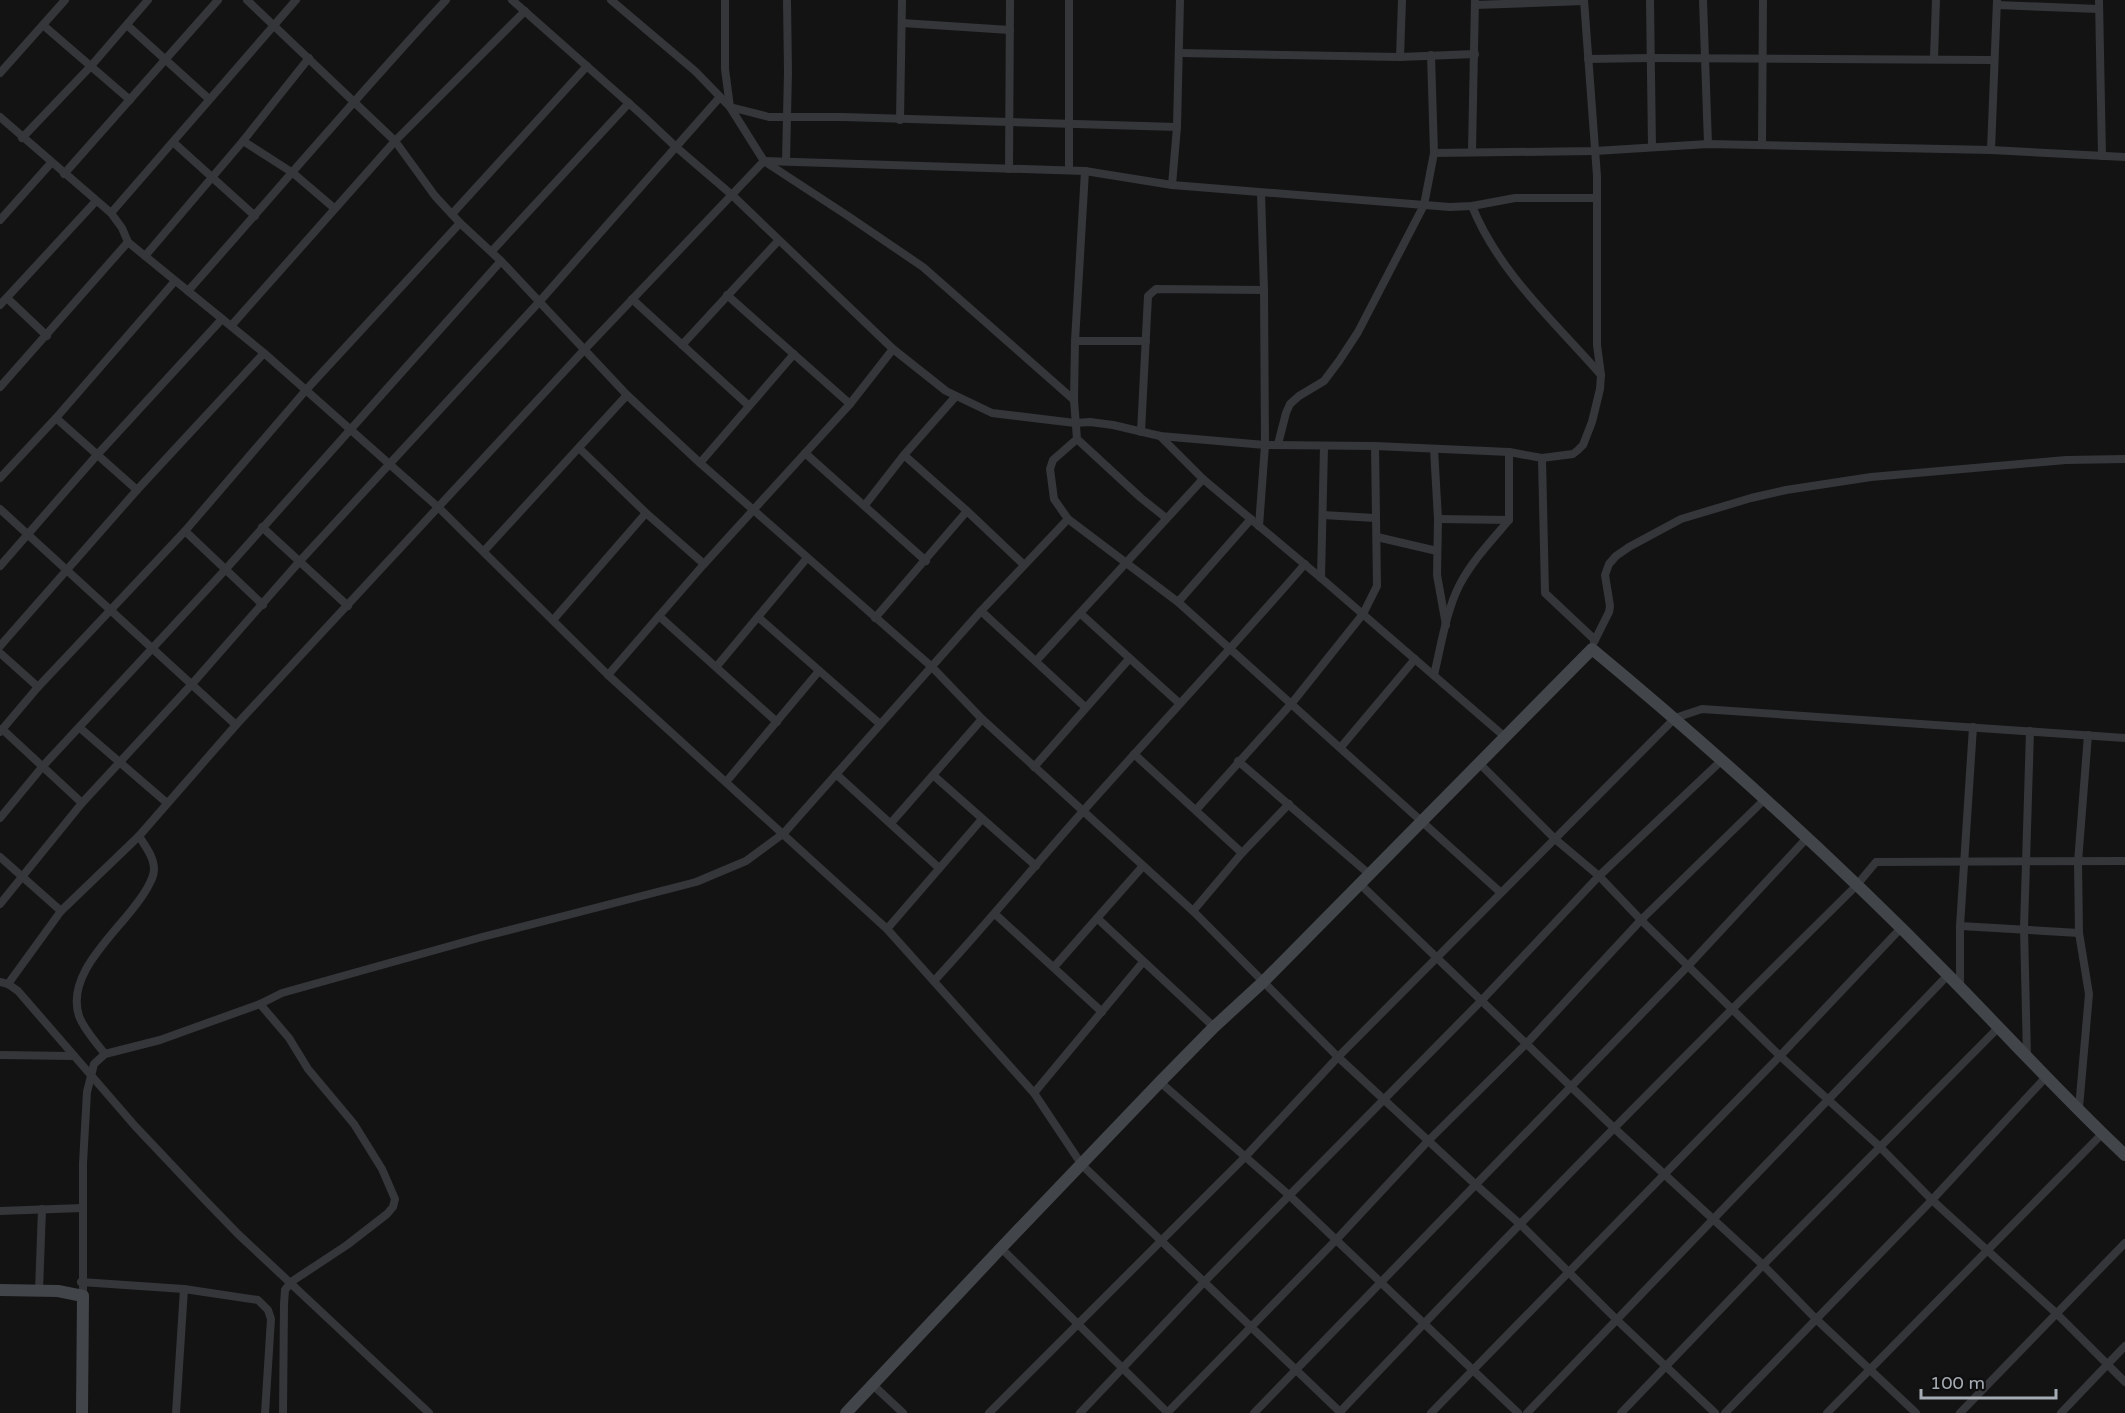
<svg xmlns="http://www.w3.org/2000/svg" width="2125" height="1413" viewBox="0 0 2125 1413" font-family="'Varela Round',sans-serif">
<rect width="100%" height="100%" fill="#131314"/>
<g fill="none" stroke-linecap="round" stroke-linejoin="round">
<g stroke="#343639" stroke-width="8">
<path d="M247,0l148,141 40,55 25,27 41,38 126,134 73,68 232,204 50,52 211,192 145,146 138,128 45,40 97,96 97,92"/>
<path d="M512,0l129,114 35,33 56,48 161,154 53,42 46,22 83,10 15,-1 23,3 47,11 105,9 110,1 134,6 33,6 31,-4 5,-4 5,-5 9,-23 8,-33 1,-14 -4,-30v-169l-13,-176"/>
<path d="M611,0l84,71 35,36 39,10h74l334,10"/>
<path d="M725,0v69l5,38 34,54 84,55 75,51 151,133"/>
<path d="M1069,0v170"/>
<path d="M1650,0l2,147"/>
<path d="M1703,0l5,144"/>
<path d="M2099,0l3,156"/>
<path d="M1475,5l109,-4"/>
<path d="M1997,5l102,4"/>
<path d="M902,23l108,7"/>
<path d="M43,25l87,75"/>
<path d="M127,25l82,74"/>
<path d="M1180,53l220,4 75,-3"/>
<path d="M1400,57l2,-57"/>
<path d="M1934,58l2,-58"/>
<path d="M1588,59l62,-1 343,2"/>
<path d="M0,73l65,-73"/>
<path d="M0,117l111,96 11,15 6,14 17,14 119,97 175,155 169,167 279,254 147,164 48,72 259,248"/>
<path d="M900,120l2,-120"/>
<path d="M22,138l69,-72 57,-66"/>
<path d="M243,141l50,32 41,35"/>
<path d="M173,142l82,74"/>
<path d="M1762,144l1,-144"/>
<path d="M1991,150l6,-150"/>
<path d="M1472,151l3,-151"/>
<path d="M1434,153l161,-2 113,-7 283,6 134,7"/>
<path d="M786,161l2,-89 -1,-72"/>
<path d="M1009,169l1,-169"/>
<path d="M1085,171l-10,170 -1,59 3,39 -24,21 -3,9 4,30 14,20 110,83 322,290"/>
<path d="M64,174l154,-174"/>
<path d="M1172,185l5,-58 3,-127"/>
<path d="M1472,206c27,67 82,115 129,169"/>
<path d="M111,213l185,-213"/>
<path d="M452,214l135,-148"/>
<path d="M0,220l51,-57"/>
<path d="M492,251l137,-148"/>
<path d="M145,256l98,-115 66,-83"/>
<path d="M188,291c86,-97 170,-196 258,-291"/>
<path d="M727,295l123,109"/>
<path d="M7,298l40,38"/>
<path d="M632,299l116,106"/>
<path d="M0,305l96,-104"/>
<path d="M231,326l164,-185 130,-130"/>
<path d="M1075,341h71"/>
<path d="M682,345l96,-104"/>
<path d="M0,387l128,-145"/>
<path d="M56,418l81,72"/>
<path d="M1141,432l7,-136 8,-7 108,1"/>
<path d="M1160,436l43,43 118,99 184,159"/>
<path d="M1077,439l64,59 25,20"/>
<path d="M1278,444l8,-31 4,-9 9,-8 25,-15 15,-20 19,-29 66,-127 10,-52 -3,-98"/>
<path d="M579,448l67,65 58,51"/>
<path d="M1434,449l4,70 -1,56 9,50"/>
<path d="M805,453l121,108"/>
<path d="M904,455l63,56 56,53"/>
<path d="M1542,458l3,135 50,47 -1,2"/>
<path d="M700,463l94,-109"/>
<path d="M0,478l56,-60 119,-137"/>
<path d="M865,505l39,-50 52,-59"/>
<path d="M0,509l236,216"/>
<path d="M1323,515l52,3"/>
<path d="M1438,519l71,1"/>
<path d="M1259,526l6,-81 -1,-155 -3,-97"/>
<path d="M262,527l86,79"/>
<path d="M185,531l78,74"/>
<path d="M1377,537l60,14"/>
<path d="M484,551l143,-156"/>
<path d="M0,566l97,-111 125,-136"/>
<path d="M1321,578l3,-131"/>
<path d="M1178,602l73,-83"/>
<path d="M981,611l104,96"/>
<path d="M1081,614l98,89"/>
<path d="M659,616l118,106"/>
<path d="M758,617l122,107"/>
<path d="M875,618l92,-107"/>
<path d="M554,619l92,-106"/>
<path d="M1595,640l14,-28 1,-6 -5,-31 4,-11 7,-8 13,-9 52,-28 70,-21 35,-8 85,-13 195,-17 59,-1"/>
<path d="M0,646l137,-156 127,-137"/>
<path d="M0,653l38,34"/>
<path d="M1036,661l167,-182"/>
<path d="M717,666l90,-108"/>
<path d="M608,675l96,-111 146,-160 43,-55"/>
<path d="M1434,675c7,-29 12,-64 26,-91 13,-24 31,-43 49,-64v-68"/>
<path d="M80,728l87,75"/>
<path d="M2,729l80,74"/>
<path d="M0,732l38,-45 147,-156 121,-141 154,-167"/>
<path d="M1341,747l74,-88"/>
<path d="M1134,754l108,99"/>
<path d="M1238,761l131,113"/>
<path d="M1480,764l75,75 44,37 42,44 139,136 99,90 53,54 124,113 69,69"/>
<path d="M1034,767l95,-108"/>
<path d="M836,774l103,94"/>
<path d="M933,775l103,91"/>
<path d="M726,782l93,-111"/>
<path d="M1196,810l96,-107 71,-89 14,-28 -2,-140"/>
<path d="M0,818l43,-52 182,-196 276,-309"/>
<path d="M891,823l91,-104"/>
<path d="M0,857l61,54"/>
<path d="M1359,883l255,245 149,137 53,54 100,94"/>
<path d="M0,904l82,-101 110,-119 107,-122 241,-261 180,-204"/>
<path d="M1193,911l49,-58 47,-49"/>
<path d="M995,914l107,98"/>
<path d="M1097,918l117,109"/>
<path d="M1960,926l119,7"/>
<path d="M887,929l95,-110"/>
<path d="M1054,967l89,-101"/>
<path d="M934,981c52,-56 100,-115 151,-172 73,-82 148,-162 220,-245"/>
<path d="M0,982l8,2 10,7 117,135 70,74 33,34 191,179"/>
<path d="M8,984l53,-73 78,-75 97,-111 349,-376 179,-188 321,10 87,14 278,22 22,-1 43,-8h81"/>
<path d="M1960,989v-63l13,-199"/>
<path d="M260,1004l29,34 19,31 46,55 28,45 13,30 -2,8 -6,7 -40,31 -56,37 -6,8 -1,14 -1,109"/>
<path d="M105,1054c-9,-12 -21,-24 -26,-38 -15,-46 46,-89 67,-126 4,-7 8,-13 8,-21 0,-12 -9,-23 -15,-33"/>
<path d="M0,1055l74,1"/>
<path d="M2027,1057l-3,-129 6,-197"/>
<path d="M1160,1082l130,114 228,217"/>
<path d="M1034,1093l109,-131"/>
<path d="M2079,1108l10,-114 -10,-61 -1,-71 10,-127"/>
<path d="M0,1211l82,-3"/>
<path d="M1001,1248l167,165"/>
<path d="M81,1282l103,7 -8,124"/>
<path d="M184,1289l74,11 10,10 3,9 -6,94"/>
<path d="M39,1291l3,-82"/>
<path d="M83,1296v-133l4,-71 7,-28 11,-10 55,-14 100,-36 22,-11 200,-56 214,-55 50,-21 38,-28 197,-222 87,-92"/>
<path d="M873,1385l30,28"/>
<path d="M989,1413l255,-255 94,-101 337,-339 27,-9 423,29"/>
<path d="M1080,1413l125,-132 277,-281 117,-124 123,-116"/>
<path d="M1167,1413l169,-173 92,-99 99,-98 114,-123 123,-120"/>
<path d="M1254,1413l434,-447 118,-127"/>
<path d="M1339,1413c169,-179 342,-354 517,-527l20,-24 249,-1"/>
<path d="M1431,1413l349,-357 121,-128"/>
<path d="M1527,1413l421,-438"/>
<path d="M1621,1413l142,-148 235,-237"/>
<path d="M1725,1413l207,-213 114,-123"/>
<path d="M1827,1413l275,-279"/>
<path d="M1960,1413l165,-170"/>
<path d="M2061,1413l64,-67"/>
</g>
<g stroke="#424549" stroke-width="12">
<path d="M0,1290l58,1 25,5 -1,117"/>
<path d="M846,1413l155,-165 159,-166 54,-55 49,-45 329,-333c123,102 242,210 355,325 59,60 116,123 178,181"/>
</g>
</g>
<path d="M1921 1389v9h135v-9" fill="none" stroke="#a6acb4" stroke-width="3"/>
<text x="1930" y="1389" font-size="18" fill="#a6acb4" stroke="#0e0e0f" stroke-width="4.5" paint-order="stroke">100 m</text>
</svg>
